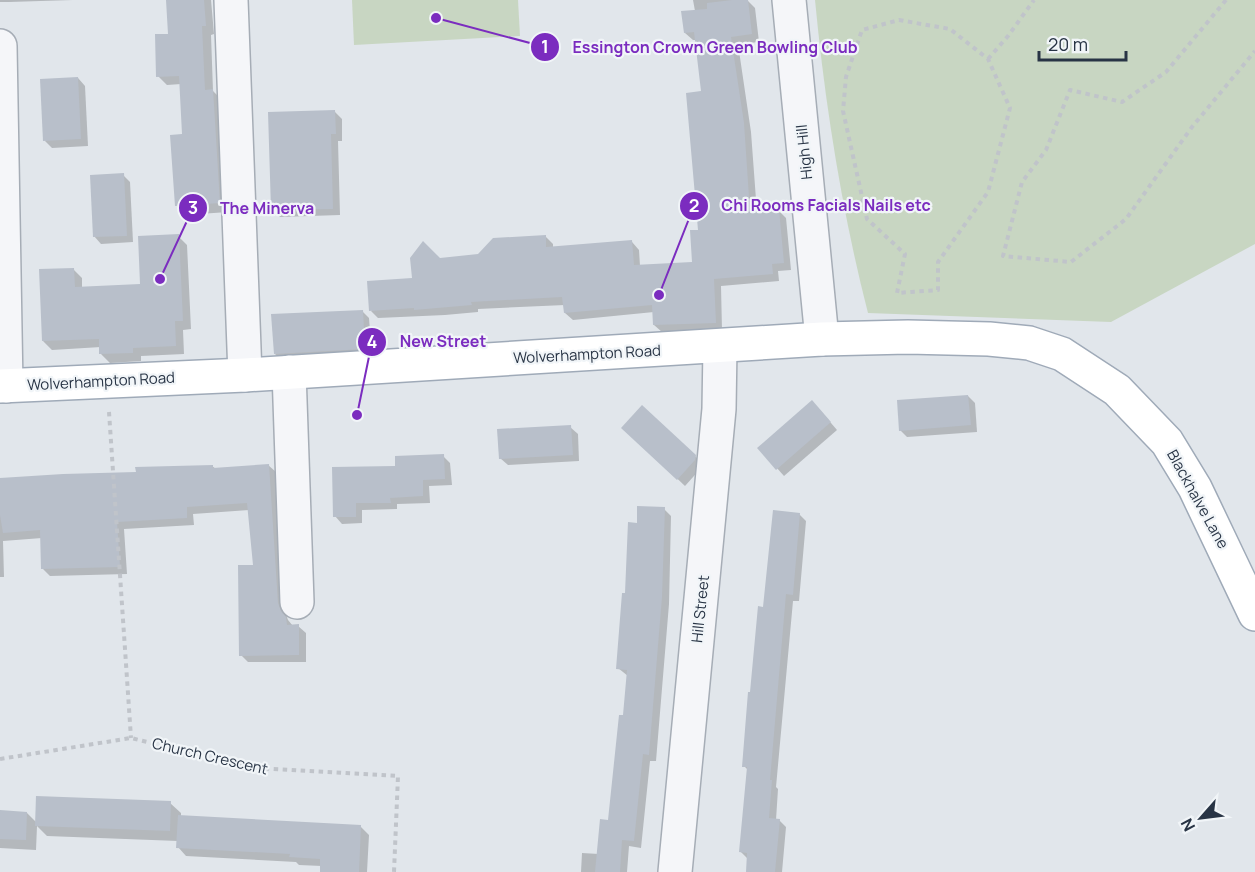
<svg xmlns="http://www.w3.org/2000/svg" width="1255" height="872" viewBox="0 0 1255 872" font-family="Manrope,sans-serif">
<rect width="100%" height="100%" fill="#e1e6eb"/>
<g fill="#c8d6c2">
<path d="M352,0h166l2,36 -166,9z"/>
<path d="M815,0h440v244l-144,78 -243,-9c-26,-101 -43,-208 -53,-313z"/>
</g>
<g fill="#0003">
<path d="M0,0h73l-64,2h-9z"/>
<path d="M168,0h43l3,34 -3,1 2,56 9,9 6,112 -43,3 -8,-9 7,-71 -3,-51 -14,1 -9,-9 12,-41z"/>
<path d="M693,0h54l8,8 4,34 -21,2 13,88 6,81 22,-2 7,7 5,52 -13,1 1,10 -58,5 1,44 -60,2 -8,-7v-13l-81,8 -8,-7v-8l-87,4v3l-33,3 -67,3 -7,-7 69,-52 39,-4 66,-19 8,8v4l79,-6 7,8 1,16 53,-3 6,-32 4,-138 -6,-53h-4l-8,-7 10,-22z"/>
<path d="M78,78l7,8 3,60 -36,2 -7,-7z"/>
<path d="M335,112l7,7v22h-4l2,74 -60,2 -7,-7z"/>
<path d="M123,175l7,7 3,60 -32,2 -7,-8z"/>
<path d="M178,236l9,9 4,84 -8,1 1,24 -43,2v5l-31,2 -9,-9v-7l-49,3 -9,-9 30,-72 9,9v10l60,-3z"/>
<path d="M362,311l7,7 3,37 -90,6 -7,-7z"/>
<path d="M968,396l7,7 2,29 -70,5 -7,-7z"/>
<path d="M819,409l18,21 -53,46 -25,-28z"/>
<path d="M570,427l8,7 1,27 -71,4 -8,-7z"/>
<path d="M624,428l71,28 7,8v3l-17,19z"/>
<path d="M443,456l7,7 2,22 -23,1 1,17 -33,1v5l-35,1v13l-20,1 -7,-8 62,-49z"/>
<path d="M268,465l8,7 9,140 3,8 5,6h5l8,7v29h-58l-7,-7 13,-89 -5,-56 -56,4 1,11 -70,4 3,45 -77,2 -7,-7 -1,-31 -39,3 1,36h-4v-97l137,-7 75,-7 4,3z"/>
<path d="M664,509l7,7 -2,88 -13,157h-6l-9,87 -12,-2 -2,26h-46l1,-19 17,1 10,-32 15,-105 4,-41 -10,-8 20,-144z"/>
<path d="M799,514l7,7 -7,80h-6l-17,186 2,2 -2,31h3l7,7 -4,45h-35v-14l-7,-7 8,-81 -4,-4 8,-73 12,-85z"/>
<path d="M170,803l11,10v4l179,9 9,9 -2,37h-46l1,-6 -23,-1 -3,-3 -110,-6 -8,-9v-6l-131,-5 -10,-10 -1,24 -36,-2v-36l27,1 10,10z"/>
</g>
<g fill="#b8bfca">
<path d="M166,0h38l2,26h-4l3,64 8,-1 7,114 -45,3 -5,-71 12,-1 -3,-58 -23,1 -1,-43h13z"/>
<path d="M732,0h16l4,34 -21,3 13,86 6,89 29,-3 5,54 -12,1 1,10 -59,5 2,44 -63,2 -1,-20 -88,8 -2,-16 -91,5 1,3 -58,5v-2l-45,3 -2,-30 45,-3 -2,-20 13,-17 17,17 38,-4 15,-16 53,-3v12l86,-7 2,25 58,-3 -2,-32h8l-12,-137 15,-2 -7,-59 -10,1 -3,-22 26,-2v-6z"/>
<path d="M78,77l3,62 -38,2 -3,-62z"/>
<path d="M335,110l1,24h-5l2,75 -62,1 -3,-98z"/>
<path d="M124,173l3,63 -34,1 -3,-62z"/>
<path d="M179,234l4,87h-8l1,25 -43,2v5l-34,1v-15l-57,2 -3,-72 35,-1 1,19 65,-3 -2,-48z"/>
<path d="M363,310l2,39 -91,5 -3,-40z"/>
<path d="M968,395l3,30 -72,6 -2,-31z"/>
<path d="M812,400l19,22 -55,48 -19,-22z"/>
<path d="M642,405l54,50 -1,5 -18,20 -56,-52z"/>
<path d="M571,425l2,30 -74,4 -2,-30z"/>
<path d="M444,454l1,25 -22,1v16l-33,2 1,5h-35v14h-23l-1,-50 63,-1v-10z"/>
<path d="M269,464l9,139 3,8 5,6 1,8 12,-1v31l-60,1 -1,-91h15l-6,-62 -60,4v11l-70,4 3,45 -79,2 -1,-39 -37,3 -3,-18v-37l63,-4 73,-2 -1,-5 78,-2v3z"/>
<path d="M637,506l28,1 -3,90 -13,158 -6,-1 -9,87 -12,-1 -2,32h-25l5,-53 8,1 11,-105h4l4,-45 -11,-1 6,-76h3l3,-71 9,1z"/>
<path d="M773,510l27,3 -7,82 -7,-1 -16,186h2l-3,38 11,1 -5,53h-29l1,-19 -8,-1 8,-85h-5l6,-75h2l8,-86 5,1z"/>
<path d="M36,796l135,5 -1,30 -135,-5z"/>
<path d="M0,810l27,2 -1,28 -26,-1z"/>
<path d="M178,815l183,10 -2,47h-39v-13l-31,-2 1,-3 -114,-6z"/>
</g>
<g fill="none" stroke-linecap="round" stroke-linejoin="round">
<g stroke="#a6adb6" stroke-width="36">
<g id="minor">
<path d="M231,0l14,375"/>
<path d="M789,0l33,339"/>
<path d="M0,46l6,340"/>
<path d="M289,372l8,230"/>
<path d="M675,872l44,-463 1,-62"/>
</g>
</g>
<g stroke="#9faab8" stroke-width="36">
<path id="major" d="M0,386l245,-11 577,-36 86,-2 81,2 40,4 33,11 55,36 50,52 28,46 60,126"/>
</g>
<g stroke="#c0c4ca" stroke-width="4" stroke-dasharray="4.5 4.5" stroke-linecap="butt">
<path d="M1226,0l-60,72 -44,30 -52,-12 -24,60 -24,32 -19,74 68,6 55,-43 66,-92 63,-76"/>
<path d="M899,20l51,9 38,30 22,49 -22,84 -50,70v28l-41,3 8,-39 -38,-35 -24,-108 3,-34 16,-47z"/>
<path d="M988,59l20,-23 26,-36"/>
<path d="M109,412l22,326"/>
<path d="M0,759l131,-21 123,30 144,8 -4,96"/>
</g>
<use href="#minor" stroke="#f5f6f9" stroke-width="33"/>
<use href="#major" stroke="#fff" stroke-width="33"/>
</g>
<g text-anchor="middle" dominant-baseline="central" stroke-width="4.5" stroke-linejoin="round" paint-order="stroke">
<g font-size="15" fill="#283445" stroke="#f1f5f8">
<text transform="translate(804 152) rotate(-96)">High Hill</text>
<text transform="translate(587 354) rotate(-3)">Wolverhampton Road</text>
<text transform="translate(101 381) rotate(-3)">Wolverhampton Road</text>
<text transform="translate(1198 499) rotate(61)">Blackhalve Lane</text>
<text transform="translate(700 609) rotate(-84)">Hill Street</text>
<text transform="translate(210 756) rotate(13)">Church Crescent</text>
</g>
</g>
<path fill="none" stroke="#7b2cbf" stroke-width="2" d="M436 18L545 47M659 295L694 206M160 279L193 208M357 415L372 342"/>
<g fill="#7b2cbf" stroke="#f1f5f8" stroke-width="2">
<circle cx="436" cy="18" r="6"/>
<circle cx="659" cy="295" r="6"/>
<circle cx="160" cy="279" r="6"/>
<circle cx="357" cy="415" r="6"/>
<circle cx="545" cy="47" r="15"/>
<circle cx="694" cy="206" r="15"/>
<circle cx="193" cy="208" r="15"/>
<circle cx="372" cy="342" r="15"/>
</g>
<g font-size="18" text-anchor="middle" font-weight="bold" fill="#fff">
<text x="545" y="53">1</text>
<text x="694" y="212">2</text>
<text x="193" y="214">3</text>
<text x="372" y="348">4</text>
</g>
<g font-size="16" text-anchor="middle" font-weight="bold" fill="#7b2cbf" stroke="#f1f5f8" stroke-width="4.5" stroke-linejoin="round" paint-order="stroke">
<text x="715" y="53">Essington Crown Green Bowling Club</text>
<text x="826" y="211">Chi Rooms Facials Nails etc</text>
<text x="267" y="214">The Minerva</text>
<text x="443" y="347">New Street</text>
</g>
<g transform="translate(1201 818) rotate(242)" stroke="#f1f5f8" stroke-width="4.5" paint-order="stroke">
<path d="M0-4.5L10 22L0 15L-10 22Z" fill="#283445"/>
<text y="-9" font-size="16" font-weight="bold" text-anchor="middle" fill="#283445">N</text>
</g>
<path d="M1039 51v9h87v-9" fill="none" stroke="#283445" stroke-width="3"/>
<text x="1048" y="51" font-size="18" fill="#283445" stroke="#f1f5f8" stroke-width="4.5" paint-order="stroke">20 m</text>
</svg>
